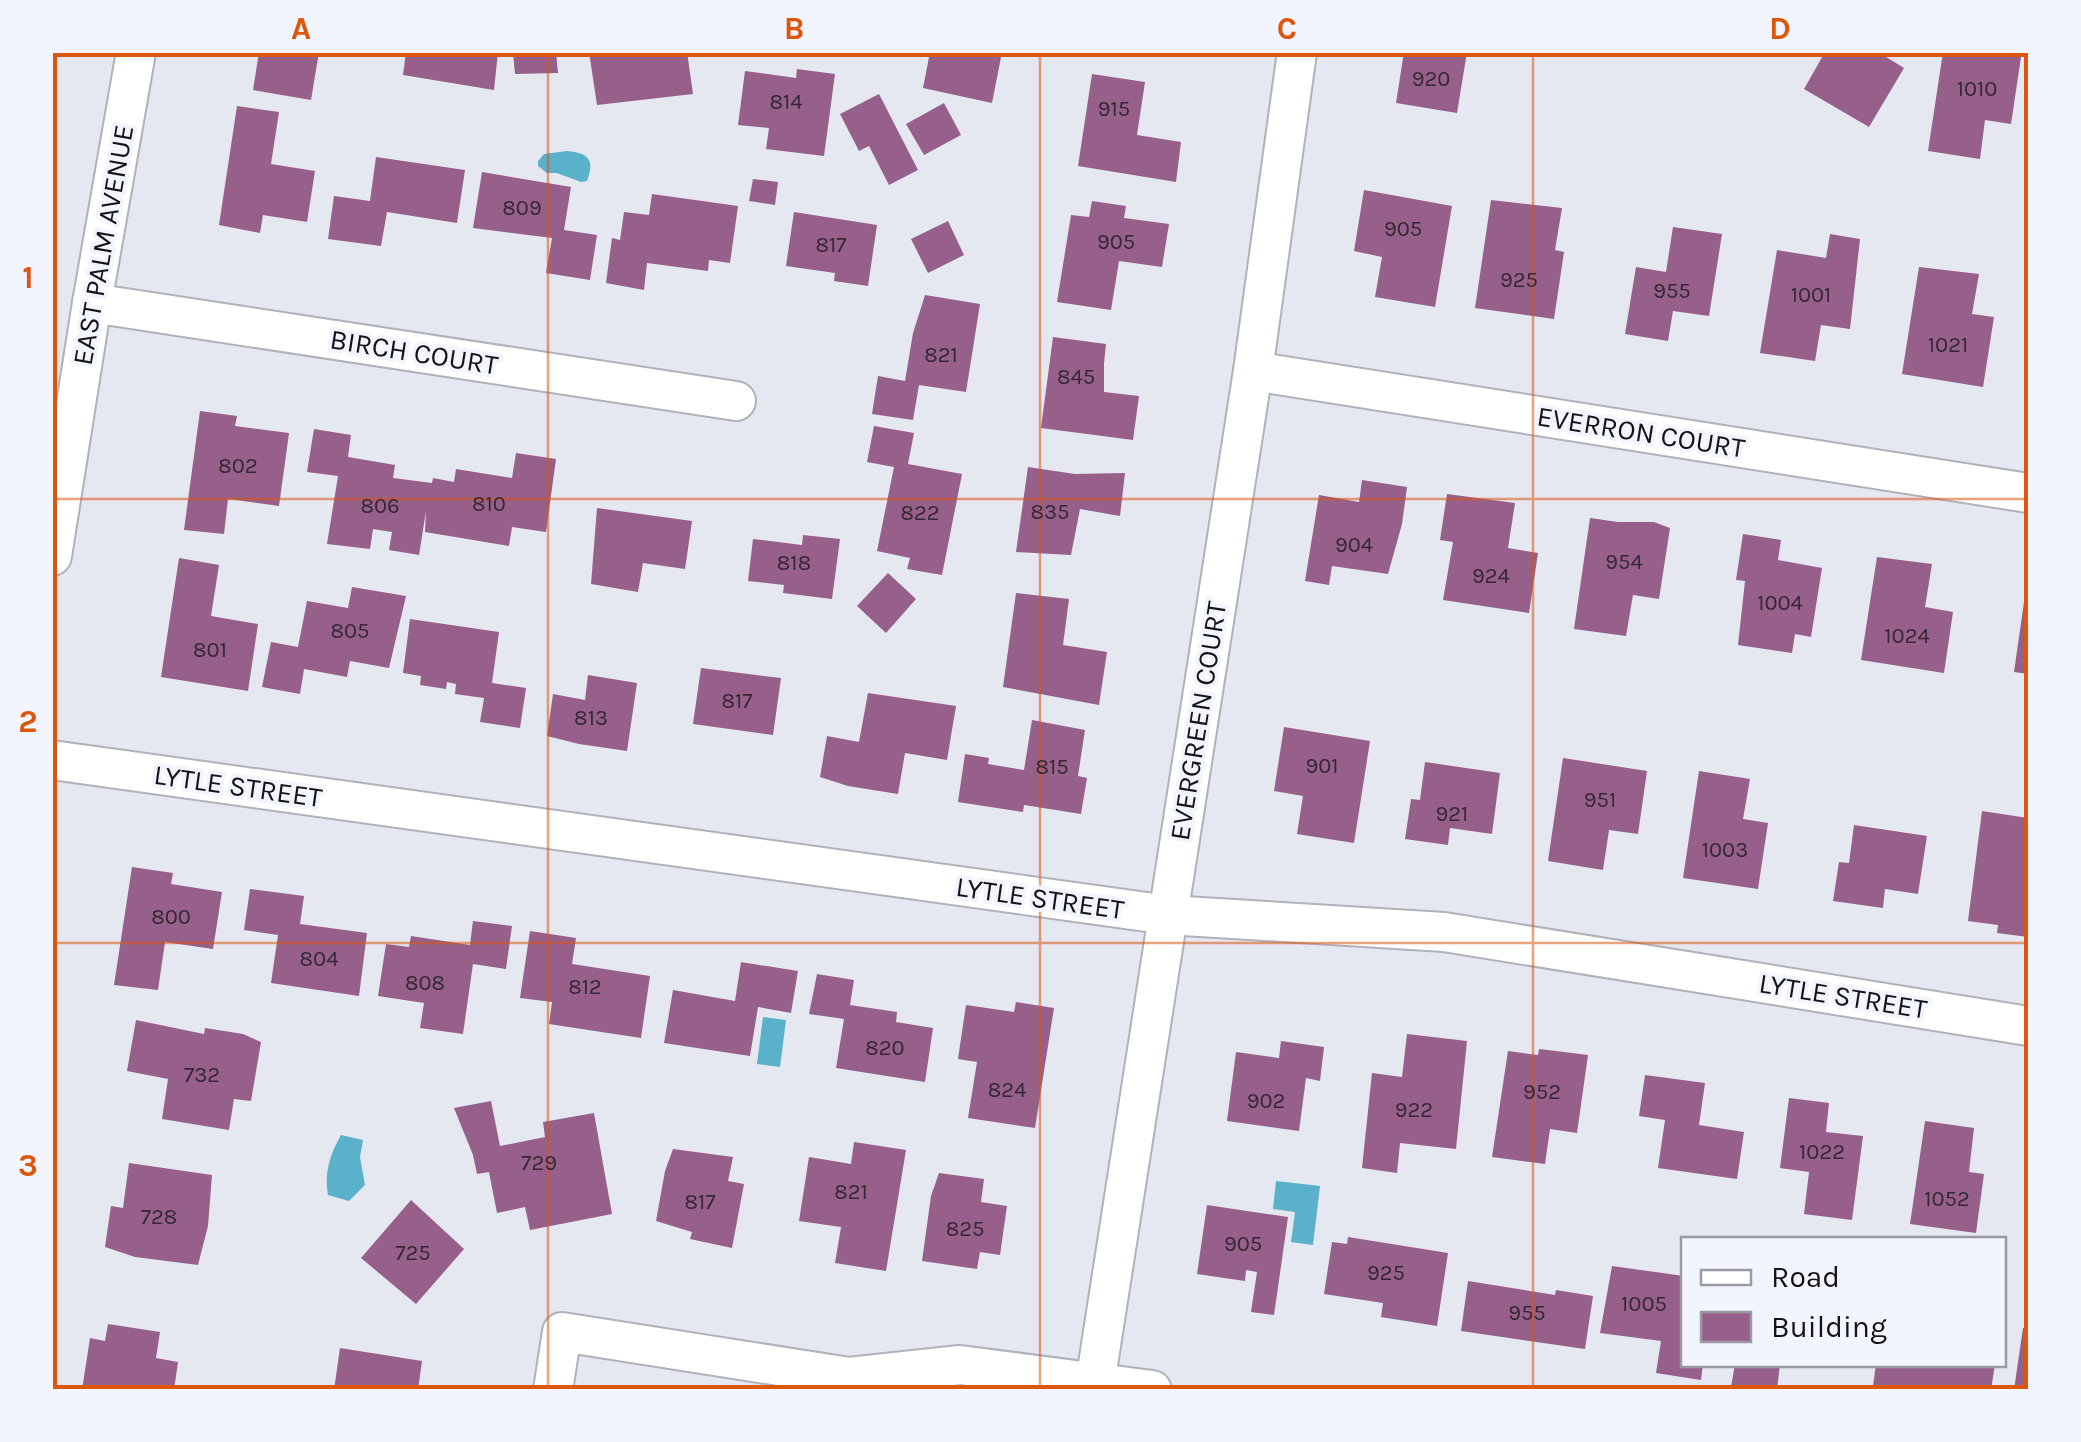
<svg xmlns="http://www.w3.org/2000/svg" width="2081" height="1442" viewBox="0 0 2081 1442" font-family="Karla,sans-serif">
<rect width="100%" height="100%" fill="#e5e7f1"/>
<g fill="#5ab1ca">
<path d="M567,151c22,2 28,9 20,30l-6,1 -24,-9h-10l-9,-7v-5l6,-7z"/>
<path d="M763,1017l23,3 -6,47 -23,-3z"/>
<path d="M341,1135l22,5 -3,17 5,28 -16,16 -21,-6c-4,-22 2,-41 13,-60z"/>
<path d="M1276,1181l44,5 -7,59 -22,-3 4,-30 -22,-3z"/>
</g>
<g fill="#97608a">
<path d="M259,52h60l-8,48 -58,-10z"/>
<path d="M406,52h92l-4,38 -91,-15z"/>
<path d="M513,52h43l2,21 -43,1z"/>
<path d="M589,52h98l6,42 -96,11z"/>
<path d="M930,52h72l-10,51 -69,-15z"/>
<path d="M1404,52h63l-10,61 -61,-10z"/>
<path d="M1825,52h53l26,16 -35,59 -65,-38z"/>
<path d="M1943,52h51l27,5 -10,67 -26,-4 -5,39 -52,-8z"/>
<path d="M797,69l38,5 -11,82 -58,-7 3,-21 -31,-3 7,-54 51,7z"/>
<path d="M1092,74l53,8 -8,53 44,7 -5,40 -98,-16z"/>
<path d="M879,94l39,76 -29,15 -20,-39 -10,5 -19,-37z"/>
<path d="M944,103l17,32 -37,20 -18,-31z"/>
<path d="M237,106l42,6 -8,52 44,7 -8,51 -44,-7 -3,18 -41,-8z"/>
<path d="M376,157l89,13 -8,53 -70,-11 -6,34 -53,-7 6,-43 36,5z"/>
<path d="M482,172l89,15 -7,43 33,5 -7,45 -44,-7 6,-35 -79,-10z"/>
<path d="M753,179l25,3 -3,23 -26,-4z"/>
<path d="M1364,190l88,16 -17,101 -60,-10 7,-40 -28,-6z"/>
<path d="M652,194l86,12 -8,57 -21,-3 -1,11 -61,-8 -3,27 -38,-7 6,-45 8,2 4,-28 25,3z"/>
<path d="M1491,200l71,8 -7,42 9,2 -10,67 -79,-11z"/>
<path d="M1092,201l34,5 -2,12 45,6 -7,43 -43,-6 -8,49 -54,-8 14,-87 18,2z"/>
<path d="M794,212l83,13 -9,61 -34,-5 1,-8 -49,-7z"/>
<path d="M948,221l16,34 -36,18 -17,-34z"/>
<path d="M1673,227l49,7 -13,82 -36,-5 -5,30 -43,-7 11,-67 30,5z"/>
<path d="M1830,234l30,5 -10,90 -29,-4 -6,36 -55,-8 17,-103 49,8z"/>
<path d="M1919,267l60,7 -7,40 22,3 -11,70 -81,-13z"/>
<path d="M925,295l55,9 -14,88 -47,-7 -6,35 -41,-6 6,-38 27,5 8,-48z"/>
<path d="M1053,337l53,7 -2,19v29l35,4 -6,44 -92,-12z"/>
<path d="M200,411l37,5 -2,10 54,7 -10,73 -51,-7 -4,35 -40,-4z"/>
<path d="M874,426l40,7 -6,31 54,10 -20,101 -35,-6 3,-11 -33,-7 17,-84 -27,-5z"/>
<path d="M314,429l37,6 -3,22 47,8 -2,13 39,5 1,-5 21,4 2,-13 56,9 4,-25 40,6 -10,73 -34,-5 -3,19 -84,-14 1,-21 -7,44 -30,-5 3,-18 -19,-3 -3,20 -43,-5 11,-68 -31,-4z"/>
<path d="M1028,467l47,7 50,-1 -5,43 -40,-7 -9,46 -55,-3z"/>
<path d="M1362,480l45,7 -5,37 -14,50 -56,-8 -3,19 -24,-4 14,-86 40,7z"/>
<path d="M1447,494l68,9 -7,45 30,5 -9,60 -86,-13 10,-58 -13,-2z"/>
<path d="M597,508l95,13 -7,48 -42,-6 -5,29 -47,-8z"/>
<path d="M1590,518l28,4h36l16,6 -11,71 -26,-4 -7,41 -52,-7z"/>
<path d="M1743,534l38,6 -3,20 44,8 -11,69 -16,-3 -3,19 -54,-8 7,-64 -9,-1z"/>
<path d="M803,535l37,4 -8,60 -49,-6 1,-8 -36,-4 5,-42 49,6z"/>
<path d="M1877,557l55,7 -7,43 28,5 -9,61 -83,-13z"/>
<path d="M179,558l40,7 -8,51 47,8 -10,67 -87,-14z"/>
<path d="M888,573l28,26 -30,34 -29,-27z"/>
<path d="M352,587l54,9 -17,72 -39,-7 -3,16 -43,-8 -4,25 -38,-7 9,-45 27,5 9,-46 41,7z"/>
<path d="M1016,593l53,6 -6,46 44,7 -8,53 -96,-18z"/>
<path d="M2024,602h4v72l-14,-2z"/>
<path d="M410,619l89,13 -7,51 34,5 -6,40 -40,-6 4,-24 -29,-4 1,-10 -9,-2 -1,7 -26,-4 1,-9 -18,-3z"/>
<path d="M701,668l80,10 -8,57 -80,-11z"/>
<path d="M588,675l49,8 -10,68 -48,-7 -32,-8 6,-42 32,6z"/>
<path d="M868,693l88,13 -9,54 -42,-7 -7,41 -50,-8 -28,-9 7,-41 32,6z"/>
<path d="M1032,720l53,10 -7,46 9,2 -6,36 -57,-9 -1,7 -65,-10 7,-48 24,4 -1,6 36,6z"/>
<path d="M1284,727l86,14 -16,102 -57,-9 6,-38 -29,-5z"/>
<path d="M1563,758l84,13 -9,63 -29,-4 -6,40 -55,-9z"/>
<path d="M1425,762l75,11 -8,61 -42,-6 -2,17 -43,-6 6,-40 9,1z"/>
<path d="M1699,771l51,8 -7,40 25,4 -10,66 -75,-11z"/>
<path d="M1982,811l46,7v119l-31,-4 1,-8 -30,-4z"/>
<path d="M1854,825l73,11 -9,58 -33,-5 -2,19 -50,-7 6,-39 10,1z"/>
<path d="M132,867l41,6 -2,11 51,8 -9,57 -48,-7 -7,48 -44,-5z"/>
<path d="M250,889l54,7 -4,28 67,9 -8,63 -88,-13 7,-48 -34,-5z"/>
<path d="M473,921l39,5 -6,43 -33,-5 -10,70 -43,-6 4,-25 -46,-7 8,-52 23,3 2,-11 59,9z"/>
<path d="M530,931l46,7 -4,26 78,12 -9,62 -92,-14 3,-22 -32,-4z"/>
<path d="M741,962l57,9 -7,42 -33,-6 -8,49 -86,-13 9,-53 62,11z"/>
<path d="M817,974l37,6 -4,25 47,7 -1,10 37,6 -8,54 -89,-14 8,-49 -35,-5z"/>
<path d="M1016,1002l38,6 -19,120 -67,-10 9,-56 -19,-3 8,-54 48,7z"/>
<path d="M136,1020l68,14 1,-6 38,6 18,8 -10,59 -17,-2 -5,31 -67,-11 6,-40 -41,-8z"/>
<path d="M1407,1034l60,7 -11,108 -56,-6 -3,30 -35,-5 10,-95 30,4z"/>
<path d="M1281,1041l43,6 -4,34 -14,-3 -7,53 -72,-10 9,-69 43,6z"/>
<path d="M1539,1049l49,6 -11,78 -27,-4 -5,35 -53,-7 16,-106 30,4z"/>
<path d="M1645,1075l60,8 -6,42 45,7 -7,47 -79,-11 7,-48 -26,-4z"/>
<path d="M1789,1098l40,5 -3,29 37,4 -11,84 -48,-6 5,-42 -29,-4z"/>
<path d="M491,1101l9,45 45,-9 -2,-15 51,-9 18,101 -82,16 -5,-23 -28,6 -8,-41 -12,2 -4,-19 -19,-47z"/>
<path d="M1925,1121l49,7 -5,44 15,2 -8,59 -66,-9z"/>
<path d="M854,1142l52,8 -20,121 -51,-8 6,-36 -42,-6 10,-64 42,7z"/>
<path d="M673,1149l60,8 -5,24 16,3 -12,64 -42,-9 2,-7 -36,-11 9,-50z"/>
<path d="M129,1163l83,12 -4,51 -10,39 -63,-8 -30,-10 6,-41 12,2z"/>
<path d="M939,1173l45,6 -3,23 26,4 -7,49 -20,-3 -3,17 -55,-8 9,-65z"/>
<path d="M411,1200l53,49 -48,55 -55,-46z"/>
<path d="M1207,1205l81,12 -14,98 -23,-3 6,-40 -11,-2 -1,11 -48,-7z"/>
<path d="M1348,1237l100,16 -11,73 -56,-9 2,-14 -59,-9 8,-52 15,2z"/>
<path d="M1612,1266l72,10v88h19l-2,16 -45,-7 5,-32 -61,-8z"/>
<path d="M1468,1281l87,14 1,-5 37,6 -8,53 -124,-18z"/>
<path d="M108,1324l52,8 -4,26 22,4 -4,28h-92l8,-52 15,3z"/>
<path d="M2023,1328l5,1v61h-14z"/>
<path d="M340,1348l82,13 -4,29h-84z"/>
<path d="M1735,1364h45l-3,26 -46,-3z"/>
<path d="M1876,1364h119l-4,26h-97l-21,-4z"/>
</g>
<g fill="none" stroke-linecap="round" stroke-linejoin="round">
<g stroke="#b0b2bb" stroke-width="42">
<g id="minor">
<path d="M92,303l644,98"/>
<path d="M1253,371l775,122"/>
<path d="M52,556l40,-253 44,-251"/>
<path d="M52,760l1116,155 276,17 584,94"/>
<path d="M553,1390l9,-58 287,45 111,-12 192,25"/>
<path d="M1094,1390l159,-1019 44,-319"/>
</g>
</g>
<use href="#minor" stroke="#fff" stroke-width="38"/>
</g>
<path fill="none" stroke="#dd560d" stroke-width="2.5" stroke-opacity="0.55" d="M548,52v1338M1040,52v1338M1533,52v1338M52,499h1976M52,943h1976"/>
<g text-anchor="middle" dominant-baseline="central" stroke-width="8" stroke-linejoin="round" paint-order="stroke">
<g font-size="22" fill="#352734">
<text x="1431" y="79">920</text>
<text x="1977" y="89">1010</text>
<text x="786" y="102">814</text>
<text x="1114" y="109">915</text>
<text x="522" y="208">809</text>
<text x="1403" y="229">905</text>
<text x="1116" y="242">905</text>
<text x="831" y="245">817</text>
<text x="1519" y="280">925</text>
<text x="1672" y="291">955</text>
<text x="1811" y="295">1001</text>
<text x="1948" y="345">1021</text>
<text x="941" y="355">821</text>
<text x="1076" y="377">845</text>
<text x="238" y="466">802</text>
<text x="489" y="504">810</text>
<text x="380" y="506">806</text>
<text x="1050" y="512">835</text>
<text x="920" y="513">822</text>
<text x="1354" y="545">904</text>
<text x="1624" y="562">954</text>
<text x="794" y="563">818</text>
<text x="1491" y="576">924</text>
<text x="1780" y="603">1004</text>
<text x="350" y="631">805</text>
<text x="1907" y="636">1024</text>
<text x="210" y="650">801</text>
<text x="737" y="701">817</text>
<text x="591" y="718">813</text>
<text x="1322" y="766">901</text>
<text x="1052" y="767">815</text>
<text x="1600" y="800">951</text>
<text x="1452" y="814">921</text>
<text x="1725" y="850">1003</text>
<text x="171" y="917">800</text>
<text x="319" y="959">804</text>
<text x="425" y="983">808</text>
<text x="585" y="987">812</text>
<text x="885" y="1048">820</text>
<text x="202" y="1075">732</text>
<text x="1007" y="1090">824</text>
<text x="1542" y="1092">952</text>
<text x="1266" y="1101">902</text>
<text x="1414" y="1110">922</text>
<text x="1822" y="1152">1022</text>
<text x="539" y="1163">729</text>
<text x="851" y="1192">821</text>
<text x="1947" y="1199">1052</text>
<text x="700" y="1202">817</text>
<text x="159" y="1217">728</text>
<text x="965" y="1229">825</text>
<text x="1243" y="1244">905</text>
<text x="413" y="1253">725</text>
<text x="1386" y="1273">925</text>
<text x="1644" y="1304">1005</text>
<text x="1527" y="1313">955</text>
</g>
<g font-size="28" fill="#141418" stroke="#f3f5fe">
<text transform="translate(103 245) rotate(-80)">EAST PALM AVENUE</text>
<text transform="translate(414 352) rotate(9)">BIRCH COURT</text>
<text transform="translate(1641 432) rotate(9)">EVERRON COURT</text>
<text transform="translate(1198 721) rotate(-81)">EVERGREEN COURT</text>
<text transform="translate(238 786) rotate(8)">LYTLE STREET</text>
<text transform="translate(1040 898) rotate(8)">LYTLE STREET</text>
<text transform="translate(1843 996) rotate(9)">LYTLE STREET</text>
</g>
</g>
<rect width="2081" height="1442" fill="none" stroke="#f3f5fe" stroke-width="110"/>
<rect x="1681" y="1237" width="325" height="130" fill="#f3f5fe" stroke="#9a9ba2" stroke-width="2.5"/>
<rect x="1701" y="1270" width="50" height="15" fill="#ffffff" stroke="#9a9ba2" stroke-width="2.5"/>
<text x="1771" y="1287" font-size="30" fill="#141418">Road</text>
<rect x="1701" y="1312" width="50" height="30" fill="#97608a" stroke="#9a9ba2" stroke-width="2.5"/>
<text x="1771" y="1337" font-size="30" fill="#141418">Building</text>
<rect x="55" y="55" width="1971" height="1332" fill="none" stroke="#dd560d" stroke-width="4"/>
<g font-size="32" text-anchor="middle" font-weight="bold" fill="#dd560d">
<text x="301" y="39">A</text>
<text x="794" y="39">B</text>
<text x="1287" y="39">C</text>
<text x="1780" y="39">D</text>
<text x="28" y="288">1</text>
<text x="28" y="732">2</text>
<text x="28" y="1176">3</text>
</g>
</svg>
